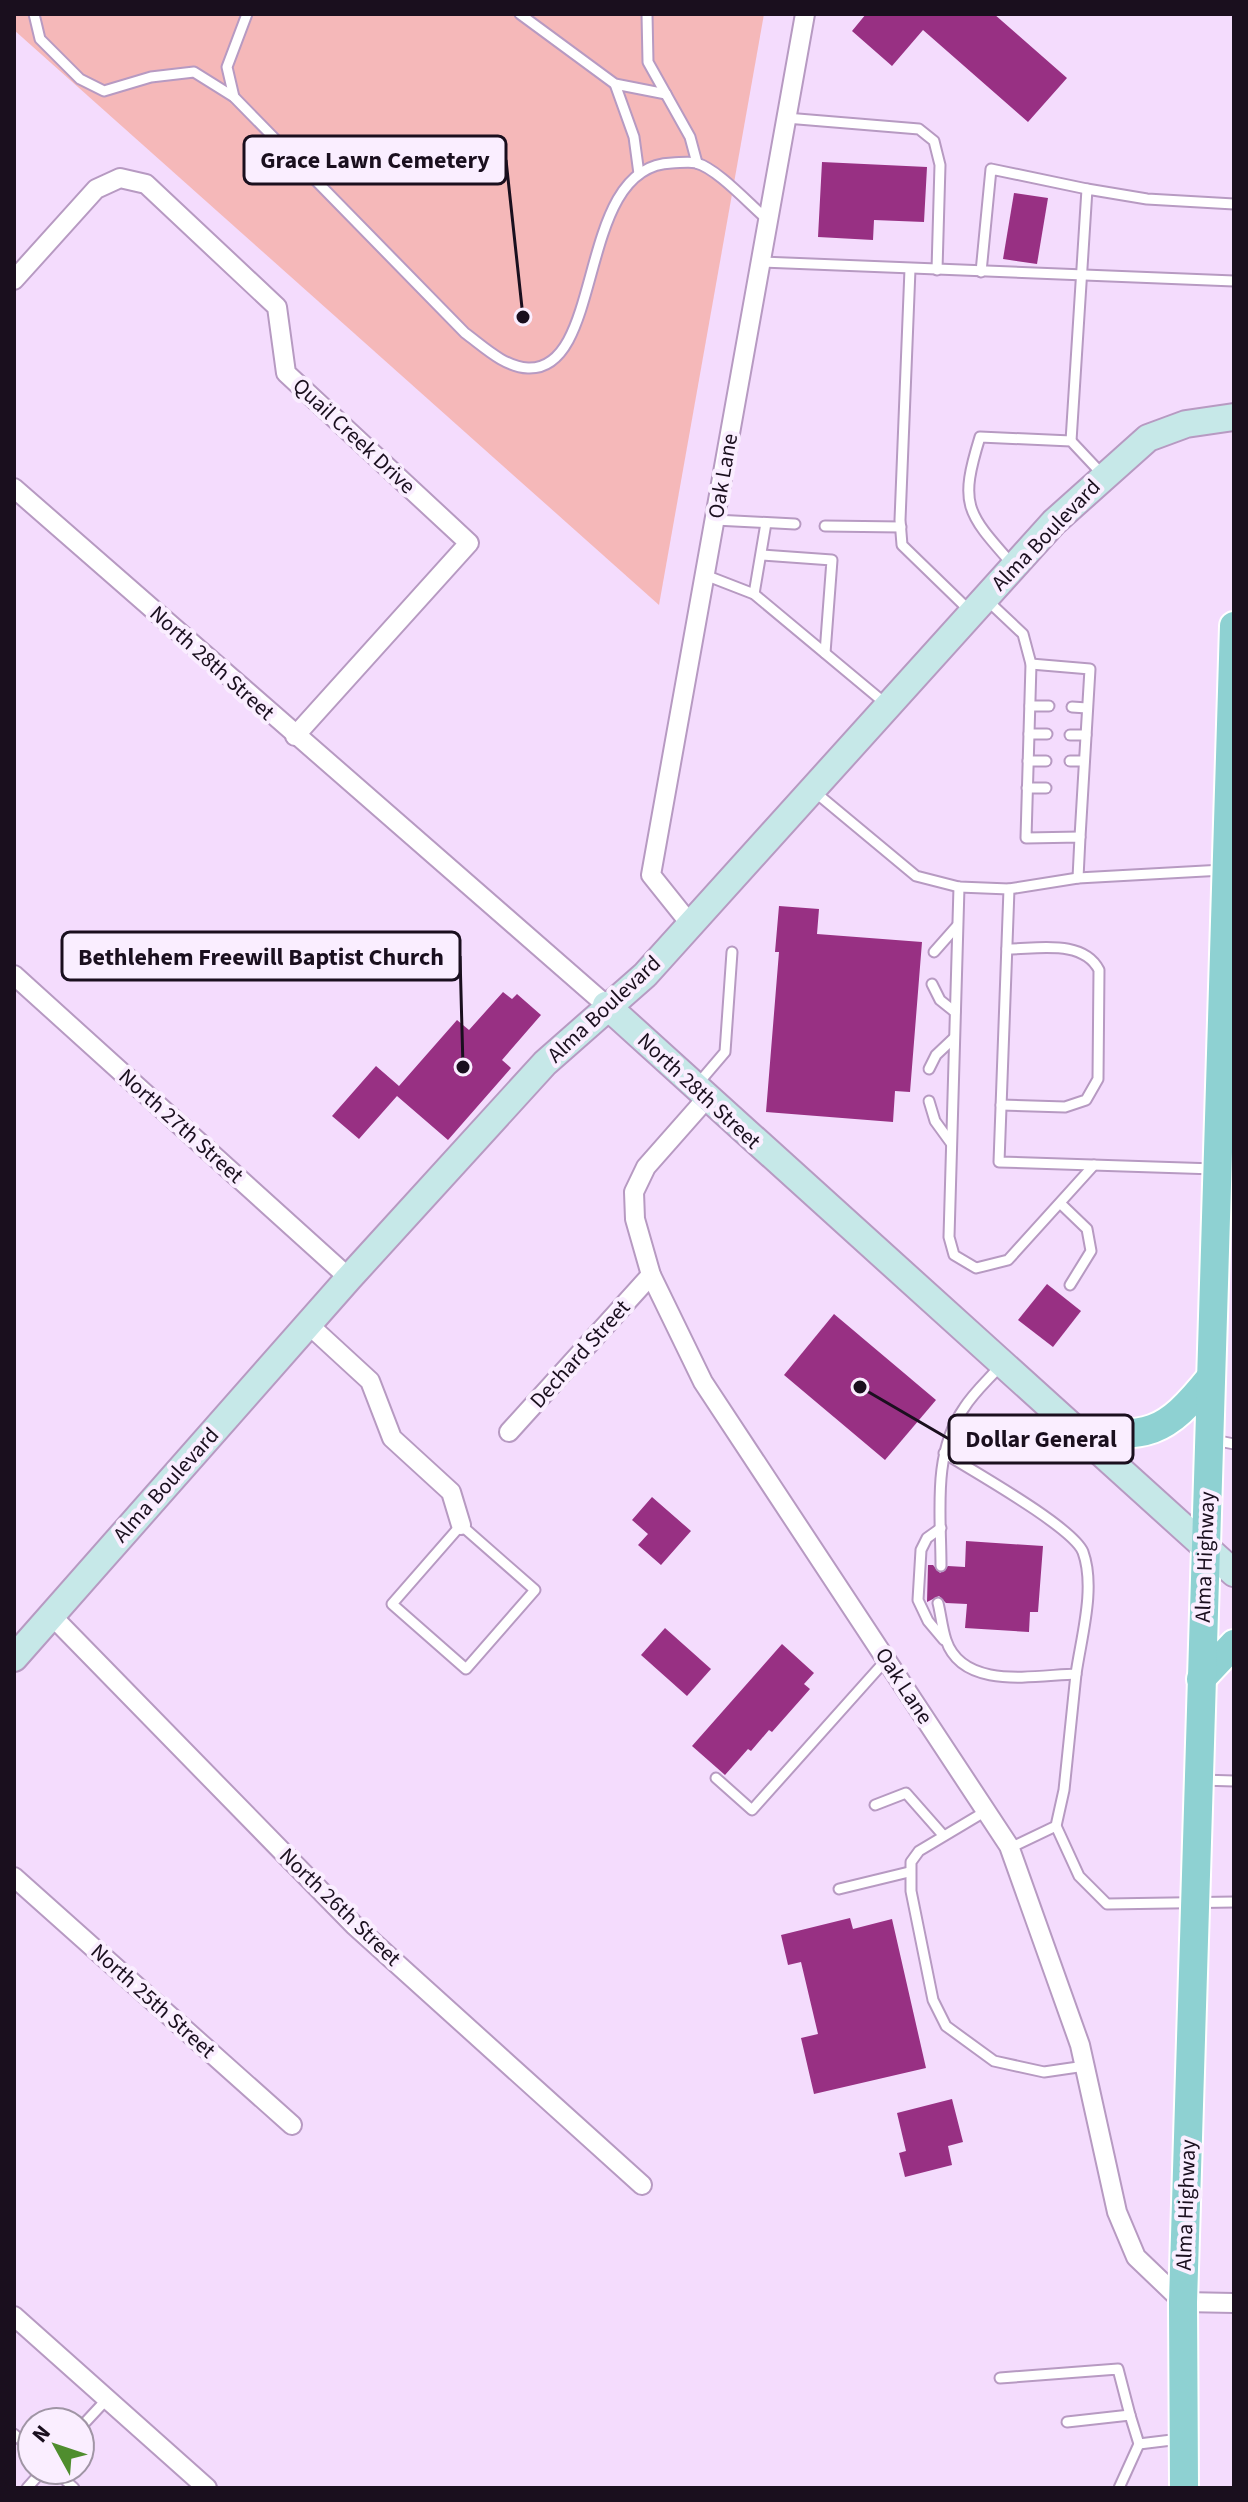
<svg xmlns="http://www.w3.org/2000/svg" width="1248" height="2502" viewBox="0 0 1248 2502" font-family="'Source Sans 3',sans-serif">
<rect width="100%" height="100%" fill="#f4dcfd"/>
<path fill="#f5b8b9" d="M14,14h750l-105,591 -645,-575z"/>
<g fill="#983083">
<path d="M866,14h128l73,64 -39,44 -105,-92 -31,36 -40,-35z"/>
<path d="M822,162l105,5 -3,55 -50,-2 -1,20 -55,-3z"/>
<path d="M1014,193l34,5 -11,66 -34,-5z"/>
<path d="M779,906l40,3 -2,25 105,8 -12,150 -15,-1 -2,31 -127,-10 13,-160h-4z"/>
<path d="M503,992l9,7 5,-5 24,21 -39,45 9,8 -63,72 -51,-44 -38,43 -27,-23 44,-50 23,20 58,-66 12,10z"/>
<path d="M1047,1284l34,27 -28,36 -35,-27z"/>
<path d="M834,1314l102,86 -51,60 -101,-85z"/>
<path d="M652,1497l39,34 -30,34 -23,-20 10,-11 -16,-14z"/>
<path d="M966,1541l77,5 -5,66h-8l-1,20 -64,-4 2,-24 -21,-1 -7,-7 -12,6 1,-37h5l7,8 8,-7 17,1z"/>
<path d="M665,1628l46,41 -24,27 -46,-41z"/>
<path d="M782,1644l32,29 -10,11 6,5 -38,43 -3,-2 -18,21 -3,-2 -23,26 -33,-29z"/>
<path d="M850,1918l3,11 39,-10 34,149 -112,26 -13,-56 17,-4 -17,-72 -13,3 -7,-30z"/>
<path d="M952,2099l11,43 -15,4 4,19 -47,12 -6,-24 7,-2 -9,-38z"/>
</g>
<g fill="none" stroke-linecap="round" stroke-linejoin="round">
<g stroke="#b79ac2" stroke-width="13">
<g id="lane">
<path d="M34,14l6,25 40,40 24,12 47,-14 43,-5 40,25 231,236c18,13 39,34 63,35 78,3 47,-203 144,-205 7,0 17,-2 24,0 21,5 55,43 72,57"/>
<path d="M520,14l95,70 51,10"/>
<path d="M647,14l1,48 42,75 7,26"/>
<path d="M615,84l19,53 5,37"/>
<path d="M234,97l-7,-30 20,-53"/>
<path d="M786,118l133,11 15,12 6,24 -3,105"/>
<path d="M761,262l473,19"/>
<path d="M910,269l-10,251 2,25 69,67"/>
<path d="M981,272l10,-103 96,20"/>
<path d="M1071,441l16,-252 60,10 87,5"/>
<path d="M715,520l80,4"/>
<path d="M825,526l76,1"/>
<path d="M762,555l70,5 -7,93"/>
<path d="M1012,564c-46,-52 -53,-59 -32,-127l91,4 31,33"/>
<path d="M705,575l49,19 132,110"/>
<path d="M754,594l12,-71"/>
<path d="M988,601l35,33 8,30 -5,174 54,-1 -2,41"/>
<path d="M1031,664l59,5 -10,168"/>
<path d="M1030,706h19"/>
<path d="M1072,707l15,1"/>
<path d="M1029,734h18"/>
<path d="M1070,735h16"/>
<path d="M1028,761h18"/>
<path d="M1070,761h14"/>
<path d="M1027,788h19"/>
<path d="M815,792l101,84 43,11 50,2"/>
<path d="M959,887l-10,350 5,18 22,13 32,-8 86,-95"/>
<path d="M934,952l23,-26"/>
<path d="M932,984l8,16 15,12"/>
<path d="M929,1069l7,-14 18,-17"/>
<path d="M696,1086l29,-34 7,-100"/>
<path d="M929,1101l6,20 16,22"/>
<path d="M1001,1105l64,2 21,-7 12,-21 1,-109c-16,-31 -61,-21 -92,-21"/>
<path d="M1215,1169l-216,-7 10,-273 69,-11 145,-8"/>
<path d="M1061,1204l26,25 4,22 -21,34"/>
<path d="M1214,1440l20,4"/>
<path d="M461,1525l74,65 -69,79 -74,-65z"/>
<path d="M941,1528l-14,10 -6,12 -3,50 10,21 16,19"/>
<path d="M941,1566c0,-53 -9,-112 23,-158 10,-16 25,-29 37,-43"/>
<path d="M938,1603c3,12 4,25 8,37 17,51 90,35 130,34 5,-36 20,-86 7,-122 -10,-25 -112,-82 -139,-99"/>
<path d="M716,1778l36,32 134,-150"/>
<path d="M1201,1780l33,1"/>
<path d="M875,1805l31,-12 37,42"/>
<path d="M986,1811l-67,40 -8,11v29l22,109 13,26 48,35 50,11 41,-6"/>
<path d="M1056,1826l23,50 28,28 127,-2"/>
<path d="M1010,1848l46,-22 8,-36 12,-116"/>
<path d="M839,1889l70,-17"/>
<path d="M1000,2378l118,-9 12,46"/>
<path d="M1067,2422l63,-7 9,29 41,-5"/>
<path d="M80,2428l27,-29"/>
<path d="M14,2434l18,16"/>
<path d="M54,2470l20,18"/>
<path d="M27,2488l16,-18"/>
<path d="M1119,2488l20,-44"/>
</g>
</g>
<g stroke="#b79ac2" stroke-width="22">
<g id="street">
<path d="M14,280l82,-91 24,-11 26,6 131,123 9,66 183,170 -174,193"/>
<path d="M14,488l592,517"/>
<path d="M691,925l-40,-50 154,-861"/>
<path d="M14,975l335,303"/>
<path d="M706,1099l-60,68 -12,25 1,27 16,56 52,107 306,464 71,199 37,167 19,45 47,45 51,1"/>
<path d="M308,1324l62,57 22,57 59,54 10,33"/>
<path d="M509,1432l142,-157"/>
<path d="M51,1615l303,310 288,260"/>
<path d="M14,1877l278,248"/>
<path d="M14,2316l193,172"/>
</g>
</g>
<g stroke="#b79ac2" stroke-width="30">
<g id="secondary">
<path d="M606,1005l628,568"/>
<path d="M14,1658l335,-380 196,-215 100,-88 409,-453 94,-84 38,-14 48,-7"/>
</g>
</g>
<g stroke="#fff" stroke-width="32">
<g id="primary">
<path d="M1075,1431c73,7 89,5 136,-54"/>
<path d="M1201,1679l33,-35"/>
<path d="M1184,2488l-1,-186 51,-1676"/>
</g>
</g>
<use href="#lane" stroke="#fff" stroke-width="9"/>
<use href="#street" stroke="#fff" stroke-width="18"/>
<use href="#secondary" stroke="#c6e8e8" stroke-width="26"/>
<use href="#primary" stroke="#8ed1d2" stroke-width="28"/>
</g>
<g text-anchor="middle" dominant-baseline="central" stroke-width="8" stroke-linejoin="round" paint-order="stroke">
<g font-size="22" fill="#1a0f1e" stroke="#faeeff">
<text transform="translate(354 436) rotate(43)">Quail Creek Drive</text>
<text transform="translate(723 476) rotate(-80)">Oak Lane</text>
<text transform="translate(1046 535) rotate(-46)">Alma Boulevard</text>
<text transform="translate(212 663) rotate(42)">North 28th Street</text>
<text transform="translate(604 1009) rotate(-43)">Alma Boulevard</text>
<text transform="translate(699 1091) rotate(43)">North 28th Street</text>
<text transform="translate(181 1126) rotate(42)">North 27th Street</text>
<text transform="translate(580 1354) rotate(-48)">Dechard Street</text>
<text transform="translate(166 1485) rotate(-48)">Alma Boulevard</text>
<text transform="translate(1205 1557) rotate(-88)">Alma Highway</text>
<text transform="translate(904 1686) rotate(57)">Oak Lane</text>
<text transform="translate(340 1907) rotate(44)">North 26th Street</text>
<text transform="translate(153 2001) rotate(42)">North 25th Street</text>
<text transform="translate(1186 2205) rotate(-88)">Alma Highway</text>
</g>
</g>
<path fill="none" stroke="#1a0f1e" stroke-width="3" d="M523 317L506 160M463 1067L460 956M860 1387L949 1439"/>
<g fill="#1a0f1e" stroke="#faeeff" stroke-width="3">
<circle cx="523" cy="317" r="8"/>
<circle cx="463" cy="1067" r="8"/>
<circle cx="860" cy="1387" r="8"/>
</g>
<g fill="#faeeff" stroke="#1a0f1e" stroke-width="3">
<rect x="244" y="136" width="262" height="48" rx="8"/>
<rect x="62" y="932" width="398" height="48" rx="8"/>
<rect x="949" y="1415" width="184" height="48" rx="8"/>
</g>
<g font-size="24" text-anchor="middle" font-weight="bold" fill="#1a0f1e">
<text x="375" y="168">Grace Lawn Cemetery</text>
<text x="261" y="965">Bethlehem Freewill Baptist Church</text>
<text x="1041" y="1447">Dollar General</text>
</g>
<rect width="1248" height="2502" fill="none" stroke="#1a0f1e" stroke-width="32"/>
<g transform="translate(56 2446) rotate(310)"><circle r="38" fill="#faeeff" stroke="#a095a5" stroke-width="2"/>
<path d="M0-6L14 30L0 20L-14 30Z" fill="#4f8d2e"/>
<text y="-12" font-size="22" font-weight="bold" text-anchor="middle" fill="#1a0f1e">N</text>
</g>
</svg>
